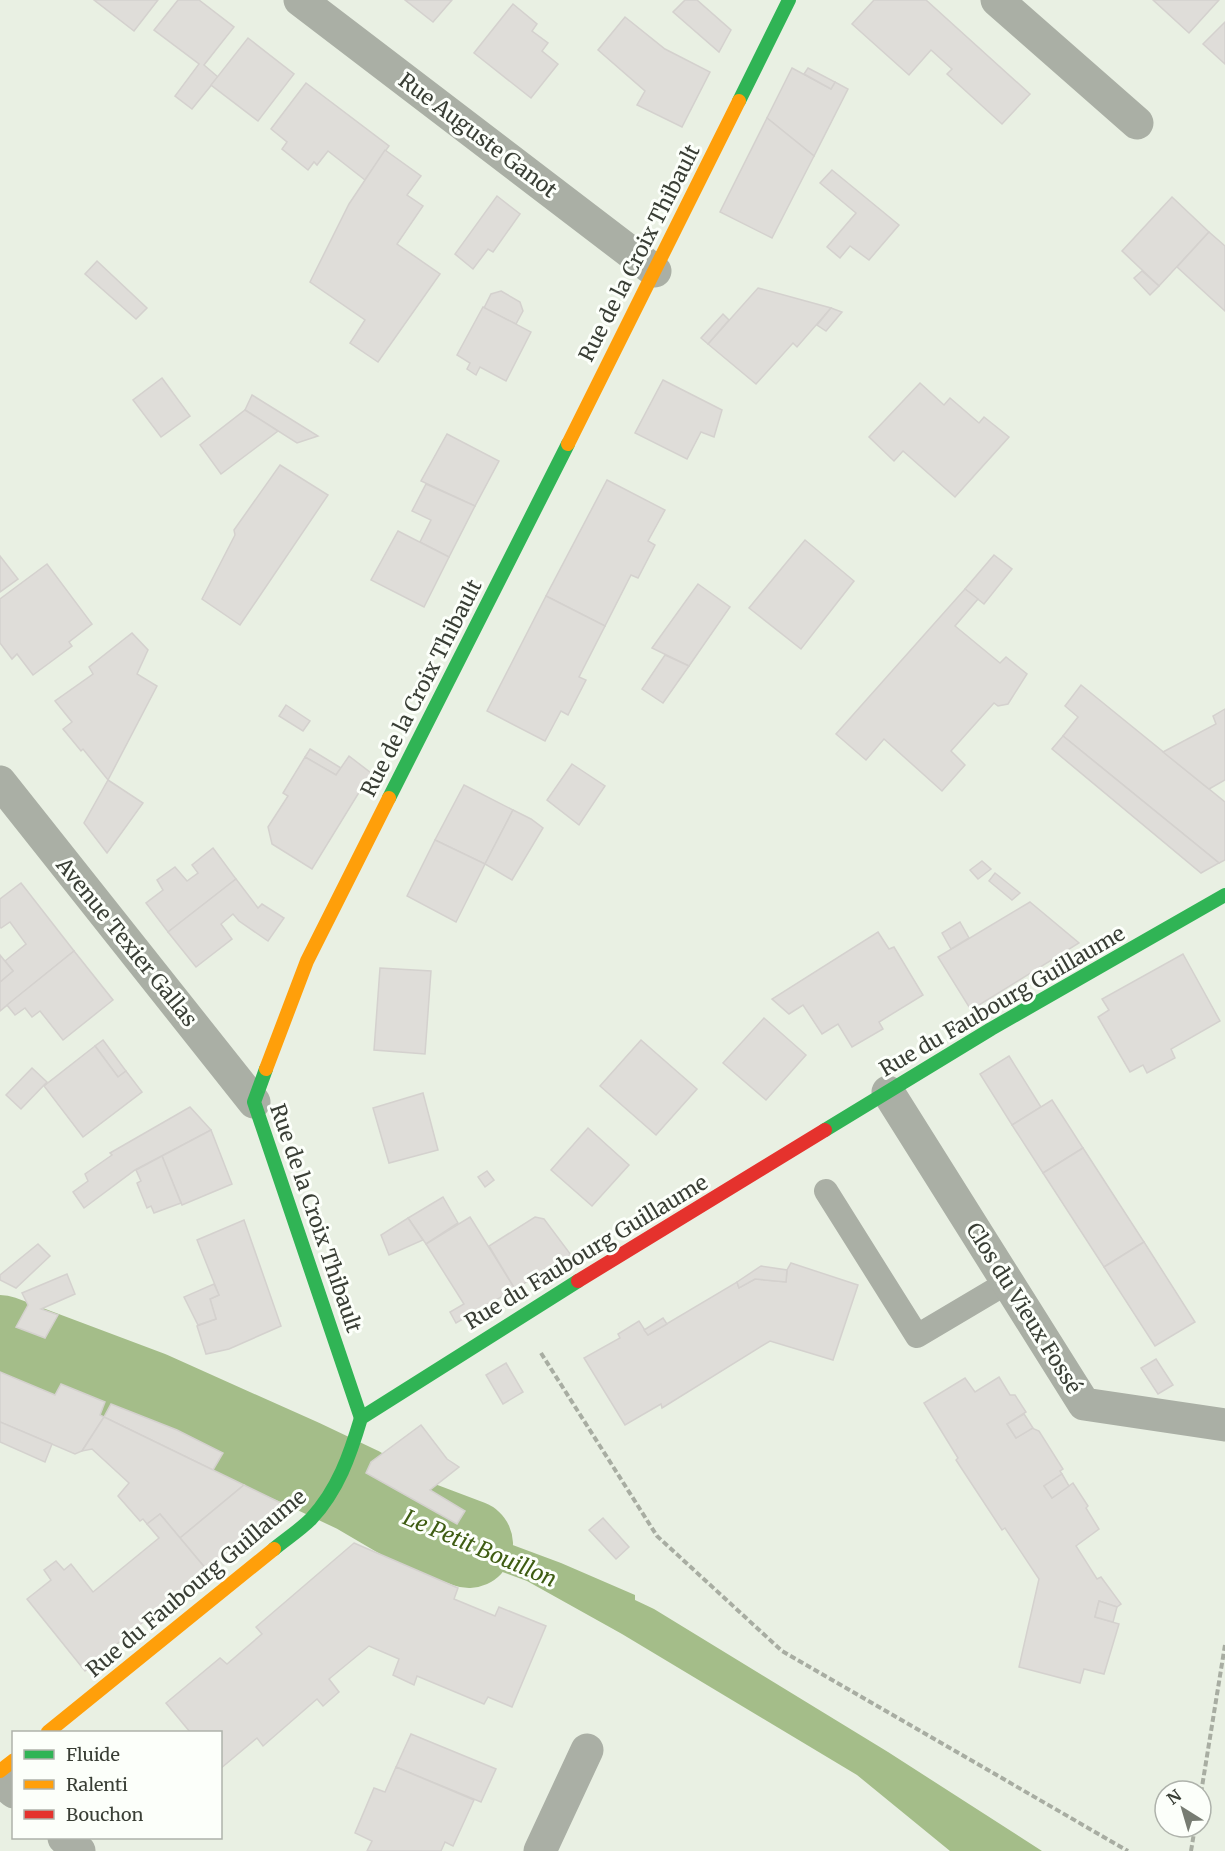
<svg xmlns="http://www.w3.org/2000/svg" width="1225" height="1851" viewBox="0 0 1225 1851" font-family="Merriweather,serif">
<rect width="100%" height="100%" fill="#e9f0e3"/>
<g fill="#a4bd89">
<path d="M0,1321l139,53 27,7 23,-9 74,41 46,34 -20,38 -112,-55 -177,-72z"/>
<path d="M366,1473l91,51 104,39 74,32v5l19,9 234,143 154,99h-92l-93,-76 -235,-141 -95,-53 -181,-67z"/>
</g>
<g fill="none" stroke-linecap="round" stroke-linejoin="round">
<path stroke="#a4bd89" stroke-width="88" d="M0,1339l149,56 152,68 57,27 58,34 53,20"/>
</g>
<g fill="#dfddd9" stroke="#d4d1ce" stroke-width="1.5">
<path d="M94,0h64l-24,31z"/>
<path d="M178,0h21l35,27 -30,38 14,12 -26,32 -17,-13 24,-32 -45,-34z"/>
<path d="M405,0h47l-19,22z"/>
<path d="M685,0h12l34,30 -12,22 -46,-40z"/>
<path d="M874,0h52l104,94 -28,30 -55,-50 5,-5 -21,-19 -22,25 -57,-51z"/>
<path d="M1153,0h66l-30,33z"/>
<path d="M513,4l24,20 -5,7 16,12 -6,8 16,13 -27,34 -57,-45z"/>
<path d="M625,17l40,32 45,23 -28,55 -45,-22 8,-14 -47,-41z"/>
<path d="M1225,22v42l-22,-20z"/>
<path d="M248,38l46,36 -36,47 -47,-36z"/>
<path d="M792,68l39,21 4,-7 13,7 -34,67 -47,-38z"/>
<path d="M808,68l27,14 -4,7 -27,-15z"/>
<path d="M306,83l83,63 -24,34 -37,-29 -11,14 -3,-3 -6,8 -26,-21 5,-7 -16,-13z"/>
<path d="M767,118l47,38 -42,82 -52,-26z"/>
<path d="M385,150l36,26 -14,19 16,11 -26,38 43,30 -62,88 -28,-19 15,-23 -55,-38 39,-78z"/>
<path d="M832,170l67,55 -30,35 -19,-14 -10,12 -13,-11 29,-34 -36,-30z"/>
<path d="M497,196l23,18 -27,38 -5,-3 -15,20 -18,-15z"/>
<path d="M1172,197l37,35 -50,54 -37,-35z"/>
<path d="M1209,232l16,14v65l-48,-44z"/>
<path d="M97,261l50,47 -11,11 -51,-45z"/>
<path d="M1142,271l17,15 -9,9 -16,-17z"/>
<path d="M758,288l73,20 -34,39 -4,-4 -37,41 -48,-40z"/>
<path d="M501,291l19,11 3,9 -7,13 -32,-16 7,-14z"/>
<path d="M483,307l48,25 -25,49 -26,-14 -4,8 -9,-6 3,-6 -13,-8z"/>
<path d="M831,308l11,4 -16,19 -9,-6z"/>
<path d="M723,314l6,6 -21,24 -7,-6z"/>
<path d="M162,378l28,38 -29,21 -28,-37z"/>
<path d="M663,380l59,30 -8,27 -13,-5 -14,27 -52,-26z"/>
<path d="M920,383l24,22 6,-7 29,25 5,-6 25,20 -54,60 -52,-46 -9,10 -25,-24z"/>
<path d="M252,395l66,41 -21,7 -52,-33z"/>
<path d="M245,410l33,21 -57,43 -21,-29z"/>
<path d="M447,434l52,27 -24,45 -54,-25z"/>
<path d="M280,465l48,30 -88,130 -38,-26 33,-64 -1,-5z"/>
<path d="M607,480l58,30 -17,31 7,4 -17,33 -7,-3 -26,51 -59,-30z"/>
<path d="M426,484l49,22 -26,51 -29,-15 11,-22 -19,-9z"/>
<path d="M398,531l51,26 -25,50 -53,-27z"/>
<path d="M805,540l49,41 -53,68 -52,-41z"/>
<path d="M994,555l18,14 -28,35 -19,-15z"/>
<path d="M0,556l18,23 -18,13z"/>
<path d="M47,564l45,60 -23,18 3,4 -39,29 -16,-21 -5,5 -12,-16v-44z"/>
<path d="M698,584l32,23 -41,59 -37,-18z"/>
<path d="M965,589l13,10 -23,27 45,37 6,-6 21,17 -19,30 -10,2 -4,-3 -43,48 14,14 -23,26 -58,-52 -18,21 -30,-26z"/>
<path d="M546,596l59,30 -26,51 7,3 -18,35 -7,-4 -16,30 -58,-30z"/>
<path d="M132,633l16,17 -11,24 20,12 -49,94 -25,-31 -2,2 -18,-22 9,-7 -17,-21 38,-27 -4,-7z"/>
<path d="M665,655l24,11 -26,37 -21,-14z"/>
<path d="M1081,685l144,117v58l-6,3 -156,-127 15,-19 -13,-11z"/>
<path d="M286,705l24,16 -7,10 -24,-15z"/>
<path d="M1225,709v71l-16,9 -46,-37 53,-28 -3,-8z"/>
<path d="M1063,736l156,127 -18,10 -149,-124z"/>
<path d="M310,749l31,19 -5,7 -31,-18z"/>
<path d="M349,756l22,17 -59,96 -40,-25 -4,-17 20,-31 -5,-3 22,-36 31,18z"/>
<path d="M572,764l33,22 -26,39 -32,-25z"/>
<path d="M108,780l35,23 -36,50 -23,-30z"/>
<path d="M464,785l49,25 -28,54 -50,-24z"/>
<path d="M513,810l18,9 12,9 -31,52 -27,-16z"/>
<path d="M435,840l50,24 -29,58 -49,-26z"/>
<path d="M213,848l23,31 -68,53 -22,-29 17,-13 -6,-10 18,-13 12,14 11,-8 -6,-8z"/>
<path d="M982,861l9,8 -13,10 -8,-9z"/>
<path d="M995,873l25,20 -8,7 -23,-19z"/>
<path d="M236,879l22,29 4,-4 22,14 -16,23 -29,-20 -6,-7 -12,10 11,15 -36,28 -28,-35z"/>
<path d="M21,883l53,68 -74,60v-29l13,-11 -8,-10 21,-17 -16,-22 -9,6 -1,-1v-28z"/>
<path d="M1030,902l49,41 -108,67 -33,-53z"/>
<path d="M960,922l9,16 -18,11 -9,-16z"/>
<path d="M878,932l11,17 5,-2 29,48 -44,27 4,7 -31,18 -14,-23 -16,10 -19,-29 -14,9 -17,-15z"/>
<path d="M74,951l39,49 -50,40 -23,-29 -8,6 -7,-9 -10,7 -8,-10z"/>
<path d="M1183,954l37,67 -49,28 4,9 -28,15 -4,-8 -13,7 -32,-55 11,-7 -7,-11z"/>
<path d="M0,955l13,16 -13,11z"/>
<path d="M380,968l51,3 -6,83 -51,-4z"/>
<path d="M764,1018l42,37 -40,45 -43,-37z"/>
<path d="M103,1040l23,31 -8,6 -23,-31z"/>
<path d="M641,1040l56,49 -41,46 -56,-49z"/>
<path d="M95,1046l23,31 8,-6 16,21 -59,45 -39,-51z"/>
<path d="M1009,1056l32,51 -29,18 -32,-51z"/>
<path d="M32,1068l15,14 -26,27 -15,-14z"/>
<path d="M423,1093l15,57 -49,13 -16,-55z"/>
<path d="M1052,1100l31,48 -40,25 -31,-48z"/>
<path d="M190,1107l21,23 -76,40 -51,38 -11,-16 15,-11 -3,-7 27,-19 -2,-2z"/>
<path d="M588,1128l41,37 -37,41 -41,-36z"/>
<path d="M211,1130l21,54 -50,21 -20,-49z"/>
<path d="M1083,1148l61,94 -40,25 -61,-94z"/>
<path d="M162,1156l19,47 -27,10 -3,-7 -4,2 -10,-25 4,-2 -5,-11z"/>
<path d="M487,1171l7,9 -9,7 -7,-10z"/>
<path d="M443,1197l15,26 -32,21 -18,-26z"/>
<path d="M470,1217l45,72 -59,34 -6,-11 14,-8 -38,-60z"/>
<path d="M535,1217l9,2 27,36 -56,34 -26,-43z"/>
<path d="M408,1218l15,22 -34,15 -8,-20z"/>
<path d="M244,1220l37,106 -52,23 -23,5 -9,-28 19,-7 -6,-20 9,-4 -22,-55z"/>
<path d="M1144,1242l51,80 -40,24 -51,-79z"/>
<path d="M38,1244l12,12 -34,32 -16,-8v-5z"/>
<path d="M791,1263l67,22 -25,75 -63,-19 -108,67 -1,-4 -36,21 -41,-67 36,-20 -2,-4 21,-13 9,14 89,-53 2,6 16,-9 31,3 1,-12z"/>
<path d="M761,1266l26,4 -1,12 -31,-3 -16,9 -2,-6z"/>
<path d="M67,1274l8,20 -34,15 17,6 -13,23 -29,-11 12,-22 -6,-12z"/>
<path d="M214,1284l5,11 -9,4 6,20 -18,6 -14,-28z"/>
<path d="M663,1318l4,6 -19,11 -4,-5z"/>
<path d="M1156,1359l17,26 -15,9 -17,-26z"/>
<path d="M506,1363l17,29 -20,12 -17,-29z"/>
<path d="M0,1372l55,23 6,-11 44,18 -5,13 4,2 -22,34 -7,3 -75,-32z"/>
<path d="M999,1377l11,18h5l11,17 -19,12 9,14 16,-10 7,3 24,38 -3,2 2,3 -18,12 8,12 21,-15 15,23 -2,2 13,21 -23,17 21,33 4,-2 20,27 -4,3 -18,-6 -4,16 24,7 -15,50 -20,-5 -4,14 -61,-16 20,-88 -34,-51 -3,2 -46,-70 2,-2 -34,-55 41,-25 10,14z"/>
<path d="M111,1404l66,26 46,23 -10,17 -109,-53z"/>
<path d="M1024,1414l9,14 -17,10 -9,-14z"/>
<path d="M104,1417l109,53 31,15 -64,53 -20,-24 -13,10 -4,-5 -3,2 -22,-25 11,-13 -37,-34 -10,2z"/>
<path d="M0,1422l52,22 -7,18 -45,-20z"/>
<path d="M421,1425l26,34 12,8 -29,23 35,21 -8,13 -91,-51 5,-11z"/>
<path d="M1062,1474l7,12 -17,12 -8,-12z"/>
<path d="M244,1485l41,20 -79,64 -26,-31z"/>
<path d="M160,1514l46,55 -121,102 -58,-72 24,-19 -7,-10 12,-9 8,9 7,-6 22,28 66,-54 -12,-14z"/>
<path d="M603,1518l26,29 -13,12 -27,-29z"/>
<path d="M354,1543l104,45 -4,11 41,17 4,-9 47,19 -34,81 -24,-10 -4,7 -67,-28 -3,9 -21,-10 6,-16 -30,-13 -40,33 10,13 -16,14 -6,-7 -54,47 -6,-8 -37,31v-37h-30l-24,-29 54,-45 7,6 35,-30 -6,-7z"/>
<path d="M1099,1601l18,6 -4,15 -18,-5z"/>
<path d="M411,1734l85,35 -15,33 -85,-35z"/>
<path d="M396,1767l78,33 -21,46 -8,-4 -4,9h-74l5,-10 -17,-8 19,-45 11,4z"/>
</g>
<g fill="none" stroke-linecap="round" stroke-linejoin="round">
<g stroke="#a8ada2" stroke-width="4" stroke-dasharray="6 3" stroke-linecap="butt">
<path d="M541,1353l116,183 125,115 346,200"/>
<path d="M1201,1793l24,-148"/>
<path d="M1191,1851l4,-24"/>
</g>
<path stroke="#aaafa5" stroke-width="24" d="M826,1191l91,145 91,-54"/>
<g stroke="#aaafa5" stroke-width="33">
<path d="M300,0l355,271"/>
<path d="M997,0l140,123"/>
<path d="M0,782l254,320"/>
<path d="M888,1092l196,312 141,21"/>
<path d="M0,1780l14,12"/>
<path d="M64,1838l15,13"/>
<path d="M540,1851l47,-101"/>
</g>
<g stroke="#30b455" stroke-width="14">
<path d="M739,101l50,-101"/>
<path d="M389,798l179,-354"/>
<path d="M266,1069l-12,33 107,316"/>
<path d="M825,1130l166,-101 234,-134"/>
<path d="M274,1549c12,-10 26,-19 37,-30 27,-29 39,-64 50,-101l217,-137"/>
</g>
<g stroke="#ff9f0a" stroke-width="14">
<path d="M568,444l171,-343"/>
<path d="M266,1069l41,-108 82,-163"/>
<path d="M48,1732l226,-183"/>
<path d="M0,1771l14,-11"/>
</g>
<path stroke="#e5322d" stroke-width="14" d="M578,1281l247,-151"/>
</g>
<g text-anchor="middle" dominant-baseline="central" stroke-width="6" stroke-linejoin="round" paint-order="stroke">
<g font-size="21" fill="#393e35" stroke="#fcfffa">
<text transform="translate(478 135) rotate(37)">Rue Auguste Ganot</text>
<text transform="translate(639 253) rotate(-63)">Rue de la Croix Thibault</text>
<text transform="translate(421 688) rotate(-63)">Rue de la Croix Thibault</text>
<text transform="translate(127 942) rotate(51)">Avenue Texier Gallas</text>
<text transform="translate(1002 1001) rotate(-30)">Rue du Faubourg Guillaume</text>
<text transform="translate(316 1218) rotate(71)">Rue de la Croix Thibault</text>
<text transform="translate(586 1252) rotate(-31)">Rue du Faubourg Guillaume</text>
<text transform="translate(1024 1308) rotate(58)">Clos du Vieux Fossé</text>
<text transform="translate(196 1583) rotate(-40)">Rue du Faubourg Guillaume</text>
</g>
<g font-size="22" font-style="italic" fill="#3e5c12" stroke="#fcfffa">
<text transform="translate(480 1548) rotate(23)">Le Petit Bouillon</text>
</g>
</g>
<rect x="12" y="1731" width="210" height="108" fill="#fcfffa" stroke="#aeb2ab" stroke-width="1.5"/>
<rect x="24" y="1750" width="30" height="9" fill="#30b455" stroke="#aeb2ab" stroke-width="1.5"/>
<text x="66" y="1761" font-size="18" fill="#393e35">Fluide</text>
<rect x="24" y="1780" width="30" height="9" fill="#ff9f0a" stroke="#aeb2ab" stroke-width="1.5"/>
<text x="66" y="1791" font-size="18" fill="#393e35">Ralenti</text>
<rect x="24" y="1810" width="30" height="9" fill="#e5322d" stroke="#aeb2ab" stroke-width="1.5"/>
<text x="66" y="1821" font-size="18" fill="#393e35">Bouchon</text>
<g transform="translate(1183 1809) rotate(323)"><circle r="28" fill="#fcfffa" stroke="#aeb2ab" stroke-width="1.5"/>
<path d="M0-4.5L10 22L0 15L-10 22Z" fill="#777c72"/>
<text y="-9" font-size="16" font-weight="bold" text-anchor="middle" fill="#393e35">N</text>
</g>
</svg>
